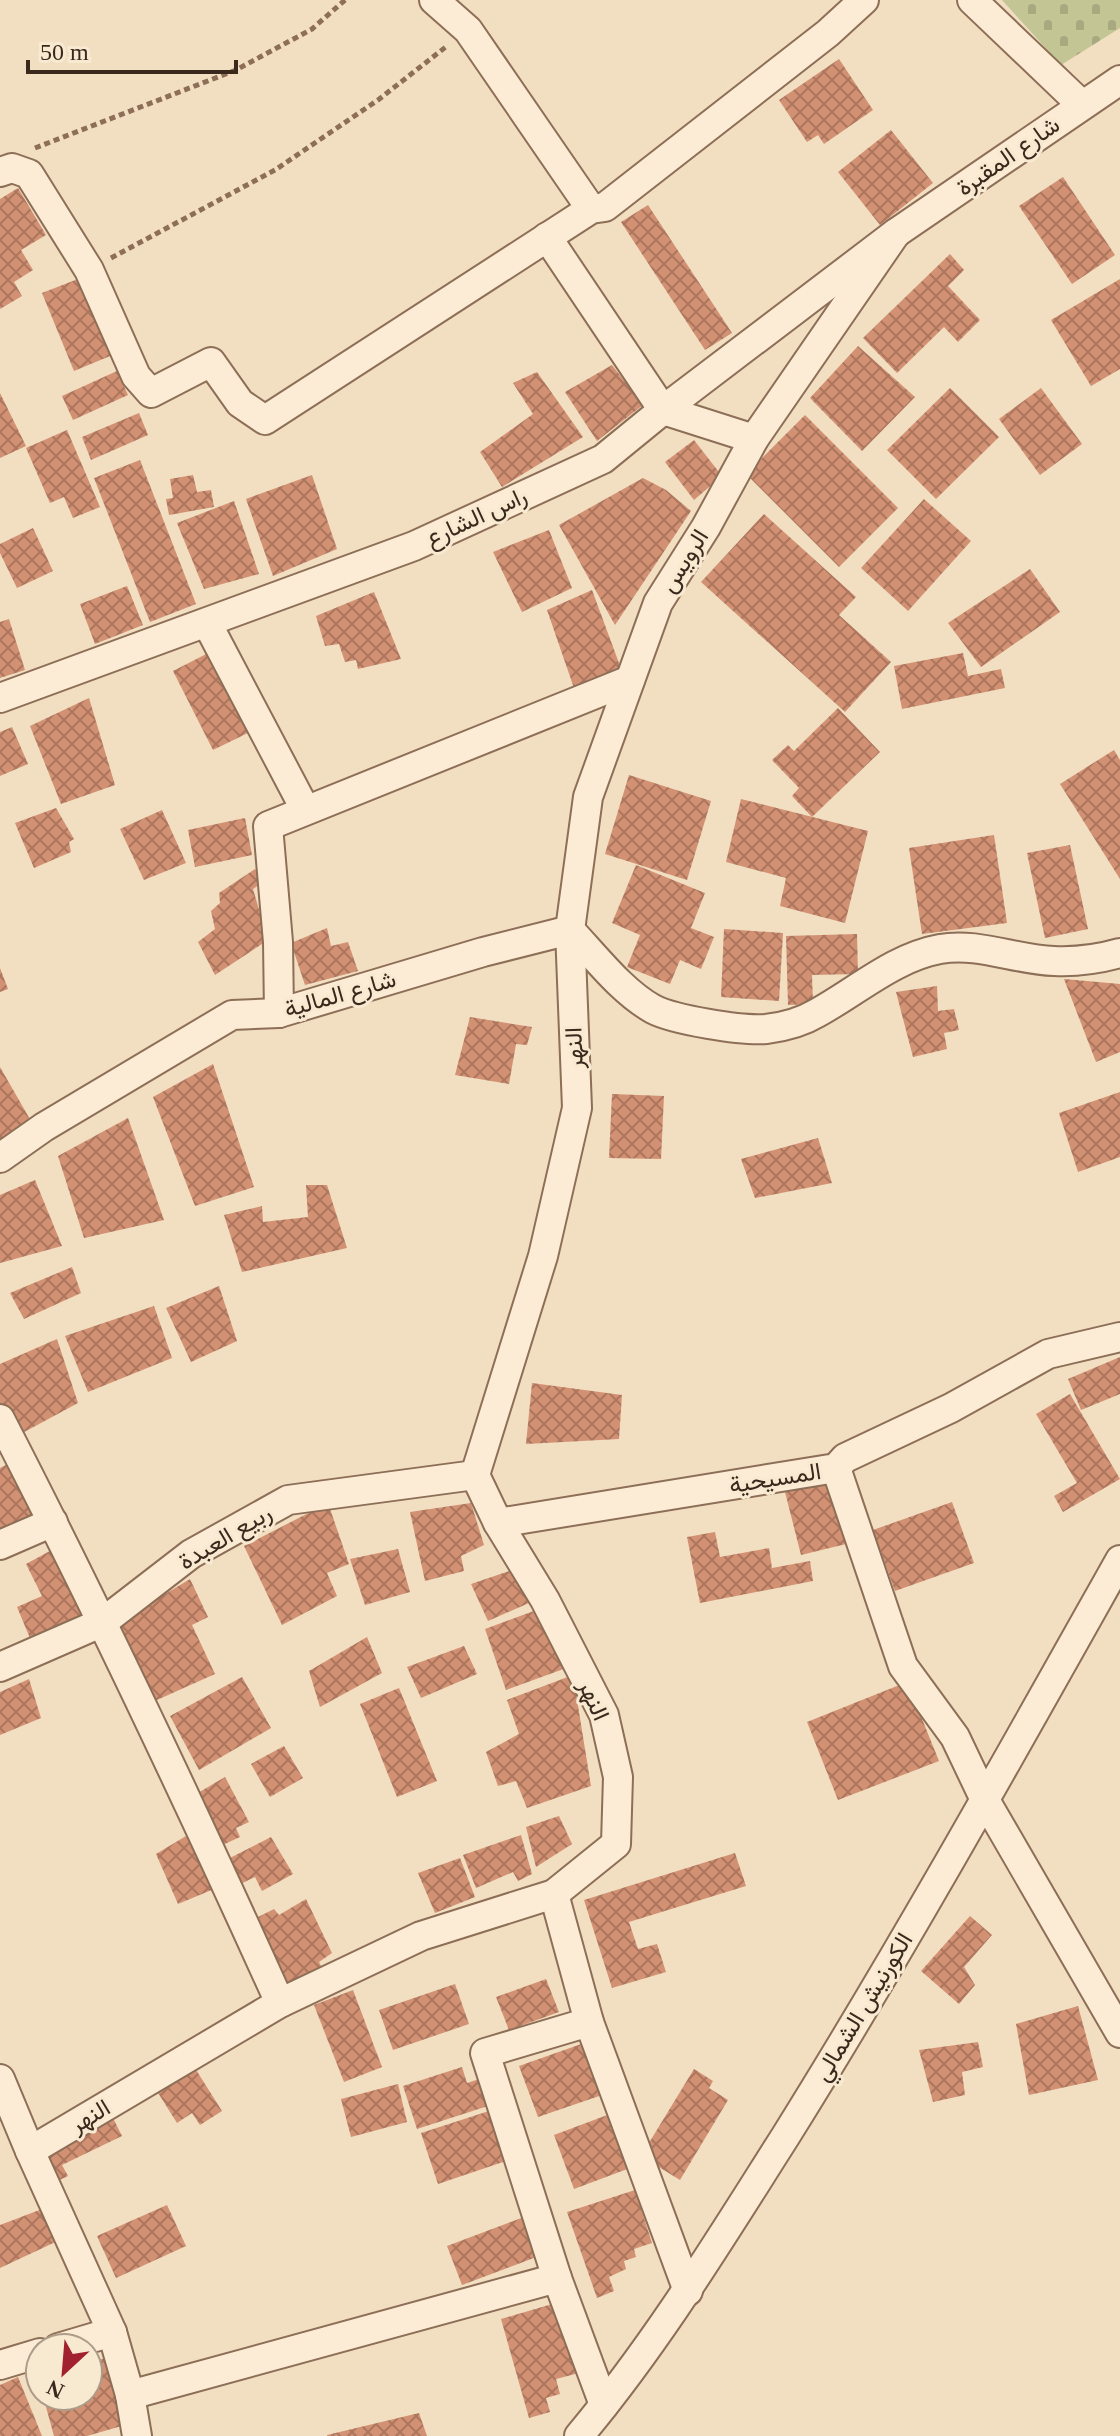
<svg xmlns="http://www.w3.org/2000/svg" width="1120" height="2436" viewBox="0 0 1120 2436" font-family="'Times New Roman',Vazirmatn,serif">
<defs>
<pattern id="cemetery-stones" width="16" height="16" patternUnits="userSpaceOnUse" patternTransform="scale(2)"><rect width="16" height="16" fill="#c4c594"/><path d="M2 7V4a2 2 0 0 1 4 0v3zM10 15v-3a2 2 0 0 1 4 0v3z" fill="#a9a97f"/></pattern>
<pattern id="building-cross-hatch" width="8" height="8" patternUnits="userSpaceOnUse" patternTransform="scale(2)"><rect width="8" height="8" fill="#d39173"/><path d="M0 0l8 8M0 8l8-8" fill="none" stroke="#ac765e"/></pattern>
</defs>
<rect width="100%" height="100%" fill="#f2dec1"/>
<path fill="url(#cemetery-stones)" d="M1002,0h118v28l-59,37z"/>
<g fill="url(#building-cross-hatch)">
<path d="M839,59l34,51 -49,34 -6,-9 -11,7 -28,-42z"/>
<path d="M891,130l42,53 -53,42 -42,-53z"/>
<path d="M1063,177l52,78 -43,29 -53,-78z"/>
<path d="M18,188l28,47 -25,15 12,20 -19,12 8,14 -22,13v-110z"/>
<path d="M648,205l84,128 -27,17 -84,-128z"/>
<path d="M950,254l14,16 -16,16 32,34 -22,22 -14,-15 -47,46 -34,-35z"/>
<path d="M83,277l32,77 -41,17 -32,-78z"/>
<path d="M1120,279v90l-29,17 -40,-66z"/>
<path d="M858,346l57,51 -53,54 -52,-53z"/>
<path d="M612,365l31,40 -46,36 -32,-49z"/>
<path d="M117,371l11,24 -55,25 -11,-24z"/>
<path d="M537,372l46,65 -81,50 -22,-35 53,-38 -20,-31z"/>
<path d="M950,388l49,49 -63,62 -49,-49z"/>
<path d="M1041,388l41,56 -42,31 -41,-56z"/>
<path d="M0,393l26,53 -26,12z"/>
<path d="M139,413l9,22 -57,25 -9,-23z"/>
<path d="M805,415l93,93 -59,59 -93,-93z"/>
<path d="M67,430l33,77 -27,11 -9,-21 -14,6 -24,-55z"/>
<path d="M694,440l28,36 -28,24 -29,-38z"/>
<path d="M140,460l56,144 -46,18 -56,-144z"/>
<path d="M193,475l4,17 14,-2 3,17 -45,8 -3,-16 7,-1 -3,-19z"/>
<path d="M312,475l25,74 -64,27 -27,-77z"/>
<path d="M643,478l23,12 25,21 -76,114 -56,-100z"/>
<path d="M924,499l47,42 -63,70 -47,-43z"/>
<path d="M234,501l25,73 -55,15 -27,-66z"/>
<path d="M764,514l92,83 -17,18 52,47 -46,50 -144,-130z"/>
<path d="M33,528l20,43 -36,17 -17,-35v-9z"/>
<path d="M549,530l23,58 -50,24 -29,-60z"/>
<path d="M1030,569l30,43 -79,55 -33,-44z"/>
<path d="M127,586l16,39 -48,19 -15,-40z"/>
<path d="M592,590l31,84 -48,17 -28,-81z"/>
<path d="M374,592l27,67 -43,10 -2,-9 -11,2 -6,-18 -14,2 -9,-30z"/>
<path d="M9,619l16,51 -25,8v-56z"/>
<path d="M214,650l40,80 -41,20 -40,-79z"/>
<path d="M963,653l5,23 33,-7 4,19 -103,21 -8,-43z"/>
<path d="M89,698l26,87 -54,19 -31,-78z"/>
<path d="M838,708l42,44 -68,65 -20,-21 7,-8 -27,-28 16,-15 6,6z"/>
<path d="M12,727l16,37 -28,12v-44z"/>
<path d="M1114,750l6,10v119l-60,-95z"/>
<path d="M629,775l82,26 -24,79 -82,-26z"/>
<path d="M741,799l127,32 -23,92 -65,-17 6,-28 -60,-16z"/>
<path d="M56,808l18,31 -5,3 2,10 -37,16 -19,-45z"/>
<path d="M162,810l24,53 -42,17 -24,-51z"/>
<path d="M245,818l7,37 -57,12 -7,-37z"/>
<path d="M994,835l13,88 -85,11 -13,-86z"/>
<path d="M1070,845l18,84 -43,9 -18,-85z"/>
<path d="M636,865l69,28 -14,35 23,9 -13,32 -21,-9 -10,24 -43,-17 13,-32 -28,-12z"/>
<path d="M255,869l10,12 -12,8 15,51 -53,35 -17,-33 17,-13 -4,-18 9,-8 -1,-10z"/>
<path d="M327,928l4,18 17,-4 10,29 -53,14 -14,-42z"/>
<path d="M724,929l59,4 -4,68 -58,-4z"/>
<path d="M857,934l1,40 -46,1 1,29 -25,1 -2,-69z"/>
<path d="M0,968l8,21 -8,3z"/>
<path d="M1064,979l56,5v68l-24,10z"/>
<path d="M937,986l1,25 16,-2 5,21 -15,3 3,16 -34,8 -17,-65z"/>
<path d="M470,1017l62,10 -5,18 -11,-1 -7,40 -54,-9z"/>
<path d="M213,1064l41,123 -59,19 -42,-109z"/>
<path d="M0,1067l31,54 -31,21z"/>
<path d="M1120,1092v65l-42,15 -19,-59z"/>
<path d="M612,1094l52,2 -3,63 -52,-1z"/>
<path d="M128,1118l36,102 -80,18 -26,-82z"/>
<path d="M818,1138l14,45 -77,15 -14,-39z"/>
<path d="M35,1180l27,66 -62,17v-68z"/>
<path d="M306,1185h21l20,63 -105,24 -18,-57 38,-9 1,16 45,-5z"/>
<path d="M72,1267l9,26 -57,26 -14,-26z"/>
<path d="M219,1286l18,55 -46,21 -25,-54z"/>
<path d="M154,1306l18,52 -84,34 -23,-56z"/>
<path d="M57,1339l21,64 -63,34 -15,-29v-44z"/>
<path d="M1120,1357v37l-39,16 -13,-31z"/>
<path d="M532,1383l90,12 -3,44 -93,5z"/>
<path d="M1070,1394l50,85 -57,33 -9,-16 23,-13 -41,-69z"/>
<path d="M13,1461l27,54 -40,19v-66z"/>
<path d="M829,1477l17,67 -45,11 -17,-67z"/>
<path d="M952,1502l22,61 -79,28 -22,-61z"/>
<path d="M328,1503l21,61 -22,9 10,23 -55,29 -38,-79z"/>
<path d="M471,1503l13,42 -23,11 3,15 -39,10 -15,-69z"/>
<path d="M715,1532l5,25 49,-9 3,20 38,-7 3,20 -113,22 -13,-66z"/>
<path d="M59,1546l31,67 -58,30 -15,-36 25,-11 -16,-32z"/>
<path d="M398,1549l12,43 -45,13 -15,-46z"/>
<path d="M518,1568l11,35 -41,18 -17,-37z"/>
<path d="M190,1579l18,38 -16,8 23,49 -67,30 -39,-76z"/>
<path d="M542,1608l27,59 -63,23 -21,-61z"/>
<path d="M367,1637l15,36 -62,34 -11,-36z"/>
<path d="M464,1646l13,28 -56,24 -14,-31z"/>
<path d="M573,1675l18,111 -64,22 -11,-27 -18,5 -12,-34 33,-18 -12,-34z"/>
<path d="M242,1677l29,51 -72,42 -29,-54z"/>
<path d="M29,1679l12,39 -41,17v-43z"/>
<path d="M907,1682l32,79 -101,39 -31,-78z"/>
<path d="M399,1688l38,93 -40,16 -37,-93z"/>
<path d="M284,1746l19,32 -33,19 -19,-33z"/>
<path d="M225,1777l24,45 -13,6 4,9 -24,11 -25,-51z"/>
<path d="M559,1816l13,28 -36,23 -10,-40z"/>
<path d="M191,1833l23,56 -36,15 -22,-50z"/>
<path d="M521,1835l11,39 -14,7 -5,-9 -37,16 -13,-33z"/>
<path d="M271,1837l22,37 -31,17 -7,-14 -21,10 -12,-25z"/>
<path d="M735,1853l11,33 -117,36 9,27 19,-5 9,28 -54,16 -28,-88z"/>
<path d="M460,1858l15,39 -40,16 -17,-40z"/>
<path d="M306,1899l26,54 -13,9 5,10 -43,24 -29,-76 22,-11 5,6z"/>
<path d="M970,1916l22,19 -28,32 11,18 -16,19 -38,-33z"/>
<path d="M546,1979l13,33 -50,18 -13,-33z"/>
<path d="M455,1984l14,40 -76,26 -14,-40z"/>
<path d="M353,1990l29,77 -38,15 -30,-77z"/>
<path d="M1078,2006l20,74 -69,15 -13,-71z"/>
<path d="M587,2042l18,52 -67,23 -19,-51z"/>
<path d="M978,2042l5,25 -21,5 3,23 -32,7 -14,-52z"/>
<path d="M193,2065l29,46 -22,14 -8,-12 -15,10 -22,-35z"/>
<path d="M462,2067l5,16 18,-6 9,27 -77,25 -14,-43z"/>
<path d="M694,2069l19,12 -4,7 19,12 -48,80 -39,-24z"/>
<path d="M398,2084l9,38 -56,15 -10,-38z"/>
<path d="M492,2110l17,50 -71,24 -17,-51z"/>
<path d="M111,2114l11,22 -60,29 6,11 -17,8 -16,-33z"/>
<path d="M610,2114l20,54 -56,21 -20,-54z"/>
<path d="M635,2190l17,53 -18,6 2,8 -12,4 2,8 -17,8 5,14 -17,7 -30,-86z"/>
<path d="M167,2205l19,41 -70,32 -19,-42z"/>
<path d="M50,2206l14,32 -64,30v-43z"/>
<path d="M524,2217l15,39 -77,29 -15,-39z"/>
<path d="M559,2302l20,71 -23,6 4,15 -14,4 4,14 -21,6 -28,-99z"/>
<path d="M106,2358l19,67 -38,11h-33l-11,-40h45v-33z"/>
<path d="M18,2377l24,59h-42v-51z"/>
<path d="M419,2413l8,23h-100v-1z"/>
</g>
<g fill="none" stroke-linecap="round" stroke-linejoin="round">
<g stroke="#8d6e57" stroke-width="32">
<g id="minor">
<path d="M434,0l34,30 123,179"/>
<path d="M972,0l110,105"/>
<path d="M0,172l12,-4 17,6 60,96 47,106 15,17 60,-31 29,41 25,17 326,-211 14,-2 223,-174 36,-33"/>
<path d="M547,237l116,173 91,29"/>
<path d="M207,623l98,186"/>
<path d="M0,698l414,-152 189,-87 60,-49 233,-177 224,-153"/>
<path d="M570,930c25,26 51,61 83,79 21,11 89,22 113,20 17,-2 36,-7 51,-16 40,-22 78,-56 123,-64 38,-7 76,11 114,12 22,1 45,-2 66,-8"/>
<path d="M279,1013l-1,-71 -10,-116 362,-146"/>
<path d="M0,1158l44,-31 188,-112 47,-2 204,-61 87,-22"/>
<path d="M0,1419c99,192 191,387 280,584"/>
<path d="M836,1468l67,198 52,71 30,63 135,233"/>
<path d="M498,1523l338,-55 9,-10 106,-50 97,-54 72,-17"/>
<path d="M0,1545l53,-23"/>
<path d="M0,1667l103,-45 88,-68 97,-54 187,-25"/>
<path d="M554,1894l35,128 99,269"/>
<path d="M589,2022l-104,31 72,225 47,127"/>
<path d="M0,2079l30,72 82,181 18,63 7,41"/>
<path d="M30,2151l250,-148 141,-67 133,-42 62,-50 2,-67 -14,-62 -59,-115 -47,-77 -23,-48 68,-219 34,-148 -7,-178 18,-133 70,-194 48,-76 48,-88 142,-206"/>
<path d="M58,2348l54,-16"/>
<path d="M0,2365l40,-12"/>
<path d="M130,2395l427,-117"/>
<path d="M579,2436c78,-93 141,-197 206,-299 118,-189 226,-383 335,-577"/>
</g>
</g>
<g stroke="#8d6e57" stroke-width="5" stroke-dasharray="6 4" stroke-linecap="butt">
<path d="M35,148l201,-78 76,-41 33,-29"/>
<path d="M111,258l164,-88 103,-70 69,-54"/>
</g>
<use href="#minor" stroke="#fcecd5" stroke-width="28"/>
</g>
<g text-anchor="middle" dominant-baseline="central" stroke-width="6" stroke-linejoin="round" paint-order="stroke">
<g font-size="24" fill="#3b281c" stroke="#f8e9d1">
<text transform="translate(1008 156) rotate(-35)">شارع المقبرة</text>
<text transform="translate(476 517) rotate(-25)">راس الشارع</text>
<text transform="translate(684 561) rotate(-58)">الرويس</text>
<text transform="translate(340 994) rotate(-16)">شارع المالية</text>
<text transform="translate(574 1048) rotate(-92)">النهر</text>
<text transform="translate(775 1478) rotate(-9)">المسيحية</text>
<text transform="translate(225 1537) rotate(-31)">ربيع العبدة</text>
<text transform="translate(594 1700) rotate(66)">النهر</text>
<text transform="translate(863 2007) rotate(-59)">الكورنيش الشمالي</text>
<text transform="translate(90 2116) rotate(-31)">النهر</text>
</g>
</g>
<g transform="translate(64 2372) rotate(206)"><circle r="38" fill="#f8e9d1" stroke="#ac9c89" stroke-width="2"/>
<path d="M0-6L14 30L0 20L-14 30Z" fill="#a12130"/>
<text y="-12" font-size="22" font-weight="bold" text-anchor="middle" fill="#3b281c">N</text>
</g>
<path d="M28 60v12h208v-12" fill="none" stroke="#3b281c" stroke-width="4"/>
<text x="40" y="60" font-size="24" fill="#3b281c" stroke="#f8e9d1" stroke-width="6" paint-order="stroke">50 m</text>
</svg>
